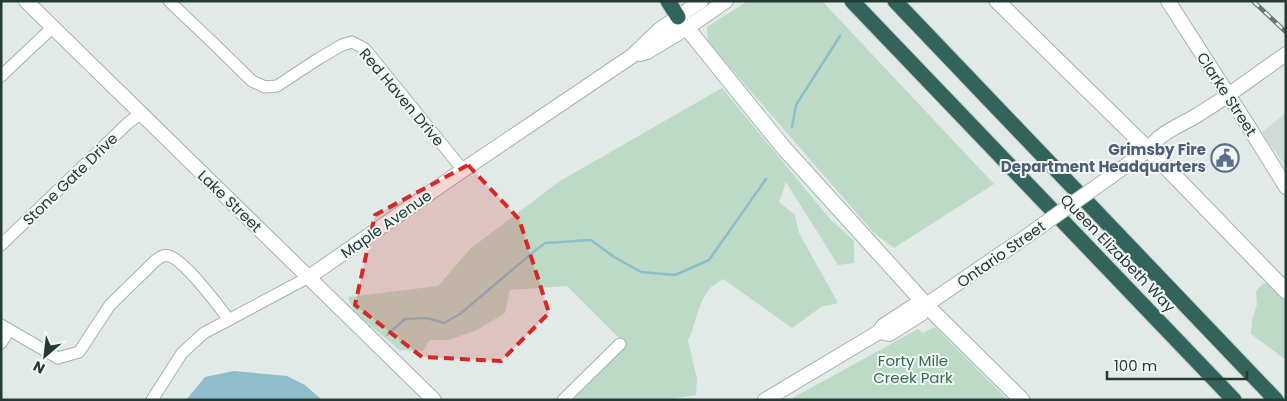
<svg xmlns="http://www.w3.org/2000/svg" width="1287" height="401" viewBox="0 0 1287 401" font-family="Poppins,sans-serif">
<rect width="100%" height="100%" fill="#e1eae7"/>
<path fill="#d0dad6" d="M1286,113v53l-25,-33z"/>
<g fill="#bcdac6">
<path d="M748,1h74l172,183 -100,64 -20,-15 -166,-191 -1,-15z"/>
<path d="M722,88l108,131 24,22v22l-16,2 -52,-83 -7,20 16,13 4,18 39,70 -17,4 -29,21 -69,-49c-4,3 -10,6 -13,9 -13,16 -14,36 -22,53l9,38 -1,16 -32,5h-91l52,-56 -58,-58 -57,4 -5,23 -28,17 -28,10h-19l-7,11 -23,-1 -45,-37 -7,-16 90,-11 32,-37 90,-68z"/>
<path d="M1264,283l6,1 16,17v59l-35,-26 1,-14 5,-16 -1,-13z"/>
<path d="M935,327l73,73h-219l129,-71 5,4z"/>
</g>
<path fill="#8ebdcb" d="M234,371l53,5 18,9 17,15h-136l19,-23z"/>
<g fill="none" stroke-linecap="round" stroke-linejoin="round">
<g stroke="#8ebdcb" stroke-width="2.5">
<path d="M792,127l4,-22 44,-69"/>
<path d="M387,335l18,-16 22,-1 17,5 16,-9 71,-60 14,-11 46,-3 23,17 27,15 34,3 34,-15 57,-81"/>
</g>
<g stroke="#a4b2ae" stroke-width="13">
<g id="minor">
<path d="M169,1l41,39 42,41 13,6 12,-1 41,-27 24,-14 10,-3 13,7 98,121"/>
<path d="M1,76l52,-49"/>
<path d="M1,245l127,-122 12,-9"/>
<path d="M1,325l57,33 21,-6 31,-47 45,-44c4,-3 8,-7 14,-5 15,4 50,50 60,64"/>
<path d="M1,343l8,-13"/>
<path d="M152,400l30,-47 22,-20 105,-56"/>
<path d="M563,400l57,-56"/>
</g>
</g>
<g stroke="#a4b2ae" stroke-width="16">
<g id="tertiary">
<path d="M26,1l408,399"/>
<path d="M1168,1l79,123 39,63"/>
<path d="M640,54l7,-2 40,-24 39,-27"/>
<path d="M1110,177l39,-28c9,-16 35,-25 50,-35 30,-18 58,-40 87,-60"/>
<path d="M309,277l154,-107 169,-114 27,-26 42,-29"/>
<path d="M879,332l10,2 32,-20 5,-9 98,-67"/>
<path d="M765,400l114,-68 4,-6 32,-21h11"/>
</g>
</g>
<g stroke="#a1b5af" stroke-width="17">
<g id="secondary">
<path d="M997,1l165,162 124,128"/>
<path d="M678,17l105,130 143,158 96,95"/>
</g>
</g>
<g stroke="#bdc4c2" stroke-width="17">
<g id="motorway">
<path d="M668,1l10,16"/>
<path d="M852,1l382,399"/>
<path d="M895,1l381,399"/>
</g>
</g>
<use href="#minor" stroke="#fff" stroke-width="11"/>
<use href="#tertiary" stroke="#fff" stroke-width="14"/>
<use href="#secondary" stroke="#fff" stroke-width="15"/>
<use href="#motorway" stroke="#32635c" stroke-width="15"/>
<g stroke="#5e7570" stroke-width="4.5">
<path id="rail" d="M1253,1l33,31"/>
</g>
<use href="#rail" stroke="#f1f7f5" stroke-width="2.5" stroke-dasharray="8" stroke-linecap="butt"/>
<g stroke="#a4b2ae" stroke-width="16" stroke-linecap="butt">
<path id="tertiary-bridge" d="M1024,238l86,-61"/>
</g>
<use href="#tertiary-bridge" stroke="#fff" stroke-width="14"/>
</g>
<path fill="#d62828" fill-opacity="0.2" stroke="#d62828" stroke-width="4" stroke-dasharray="10 6" stroke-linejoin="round" d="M468,165l51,54 30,94 -48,48 -79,-4 -67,-52 20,-90z"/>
<defs>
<g id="civic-ring" transform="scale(1.4375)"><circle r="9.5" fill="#f1f7f5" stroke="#5c6f8a" stroke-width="1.5"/><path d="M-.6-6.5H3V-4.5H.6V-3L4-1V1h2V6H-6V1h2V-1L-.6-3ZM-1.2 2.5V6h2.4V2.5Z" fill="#5c6f8a"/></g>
</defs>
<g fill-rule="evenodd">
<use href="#civic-ring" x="1225" y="158"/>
</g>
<g text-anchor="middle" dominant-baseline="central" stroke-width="4" stroke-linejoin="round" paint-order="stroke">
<g font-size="15" fill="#233a35" stroke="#f1f7f5">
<text transform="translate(1227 94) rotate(57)">Clarke Street</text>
<text transform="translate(402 97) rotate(50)">Red Haven Drive</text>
<text transform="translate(70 179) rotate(-44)">Stone Gate Drive</text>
<text transform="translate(230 201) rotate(44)">Lake Street</text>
<text transform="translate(386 224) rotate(-35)">Maple Avenue</text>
<text transform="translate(1118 253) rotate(46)">Queen Elizabeth Way</text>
<text transform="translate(1001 254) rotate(-35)">Ontario Street</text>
</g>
<g font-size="15" font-weight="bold" fill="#4e5e75" stroke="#f1f7f5" text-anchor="end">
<text x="1206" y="149">Grimsby Fire<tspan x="1206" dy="17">Department Headquarters</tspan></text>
</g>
<g font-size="15" fill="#316d4c" stroke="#f1f7f5">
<text x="913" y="360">Forty Mile<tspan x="913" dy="17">Creek Park</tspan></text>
</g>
</g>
<rect width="1287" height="401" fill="none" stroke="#233a35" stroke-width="5"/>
<g transform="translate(45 356) rotate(208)" stroke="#f1f7f5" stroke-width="4" paint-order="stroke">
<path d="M0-4L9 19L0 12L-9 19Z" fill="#233a35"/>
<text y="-8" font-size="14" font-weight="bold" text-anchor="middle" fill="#233a35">N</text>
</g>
<path d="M1107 371v8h140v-8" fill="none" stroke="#233a35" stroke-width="2.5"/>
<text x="1114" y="371" font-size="15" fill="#233a35" stroke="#f1f7f5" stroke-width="4" paint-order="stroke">100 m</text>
</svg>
